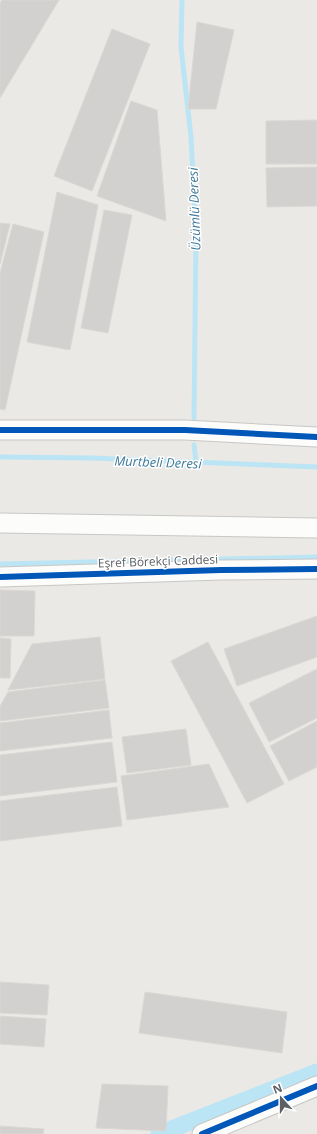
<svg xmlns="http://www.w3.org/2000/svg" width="317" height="1134" viewBox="0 0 317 1134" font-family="'Open Sans',sans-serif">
<rect width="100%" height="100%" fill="#ebe9e5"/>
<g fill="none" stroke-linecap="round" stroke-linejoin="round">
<g stroke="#bbe5f4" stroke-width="5">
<path d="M182,0l-1,47 10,90 5,98 -2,183"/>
<path d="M194,445l2,17"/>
<path d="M0,457l92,1 225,9"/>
<path d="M0,564l317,-7"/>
</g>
<path stroke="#bbe5f4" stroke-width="17" d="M159,1134l158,-62"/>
</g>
<g fill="#d3d1cf" stroke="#dad8d4">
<path d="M2,0h57l-59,98v-95z"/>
<path d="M197,22l37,8 -18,79h-28z"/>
<path d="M112,29l38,15 -58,147 -38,-15z"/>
<path d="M131,101l26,9 9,111 -69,-25z"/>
<path d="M317,120v44h-51v-43z"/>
<path d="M317,167v39l-50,1 -1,-39z"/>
<path d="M57,192l41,13 -28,145 -43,-8z"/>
<path d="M104,210l28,5 -24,118 -27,-5z"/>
<path d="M0,223l10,1 -10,40z"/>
<path d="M13,224l31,8 -39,178 -5,-1v-136z"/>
<path d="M0,590l35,1 -1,45h-34z"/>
<path d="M317,616v41l-80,29 -13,-37z"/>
<path d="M100,637l5,42 -97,11 24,-46z"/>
<path d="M0,638l11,1 -1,39h-10z"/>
<path d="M208,642l76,142 -37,19 -76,-142z"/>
<path d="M317,669v49l-48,24 -20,-39z"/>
<path d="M105,680l4,28 -109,13v-15l8,-14z"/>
<path d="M109,710l3,28 -112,13v-28z"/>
<path d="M317,721v46l-28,14 -19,-35z"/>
<path d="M186,729l5,36 -64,8 -5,-36z"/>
<path d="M112,742l5,40 -117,14v-41z"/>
<path d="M209,764l20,43 -102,13 -6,-44z"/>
<path d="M117,787l5,39 -122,15v-40z"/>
<path d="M0,982l49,3 -2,30 -47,-2z"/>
<path d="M145,992l142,20 -5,41 -143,-20z"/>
<path d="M0,1016l46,3 -2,28 -44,-3z"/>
<path d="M102,1084l66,2 -2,45 -70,-3z"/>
<path d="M0,1126l44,3 -1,5h-43z"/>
</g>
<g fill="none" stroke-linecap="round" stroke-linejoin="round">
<g stroke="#c7c7c6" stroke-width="21">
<g id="minor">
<path d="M0,430h185l132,7"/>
<path d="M0,523l317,5"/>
<path d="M0,577l221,-7 96,-1"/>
<path d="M202,1134l115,-48"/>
</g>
</g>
<use href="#minor" stroke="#fcfcfb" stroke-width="19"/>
<g stroke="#fff" stroke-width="8">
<g id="cycleway">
<path d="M0,430h185l132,7"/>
<path d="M0,577l221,-7 96,-1"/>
<path d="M202,1134l115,-48"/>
</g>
</g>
<use href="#cycleway" stroke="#0057b8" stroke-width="6"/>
</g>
<g text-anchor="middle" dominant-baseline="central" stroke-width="3" stroke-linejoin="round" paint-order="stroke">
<g font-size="12" fill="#5c6063" stroke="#fff">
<text transform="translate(158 561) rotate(-2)">Eşref Börekçi Caddesi</text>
</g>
<g font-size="13" font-style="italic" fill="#3f7a9b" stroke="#fff">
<text transform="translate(194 209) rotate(-92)">Üzümlü Deresi</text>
<text transform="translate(158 462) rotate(2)">Murtbeli Deresi</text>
</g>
</g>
<g transform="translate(281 1098) rotate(339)" stroke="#ffffff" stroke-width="3" paint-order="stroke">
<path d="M0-3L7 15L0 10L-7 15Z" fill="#5c6063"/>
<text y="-6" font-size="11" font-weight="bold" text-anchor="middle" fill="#5c6063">N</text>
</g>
</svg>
